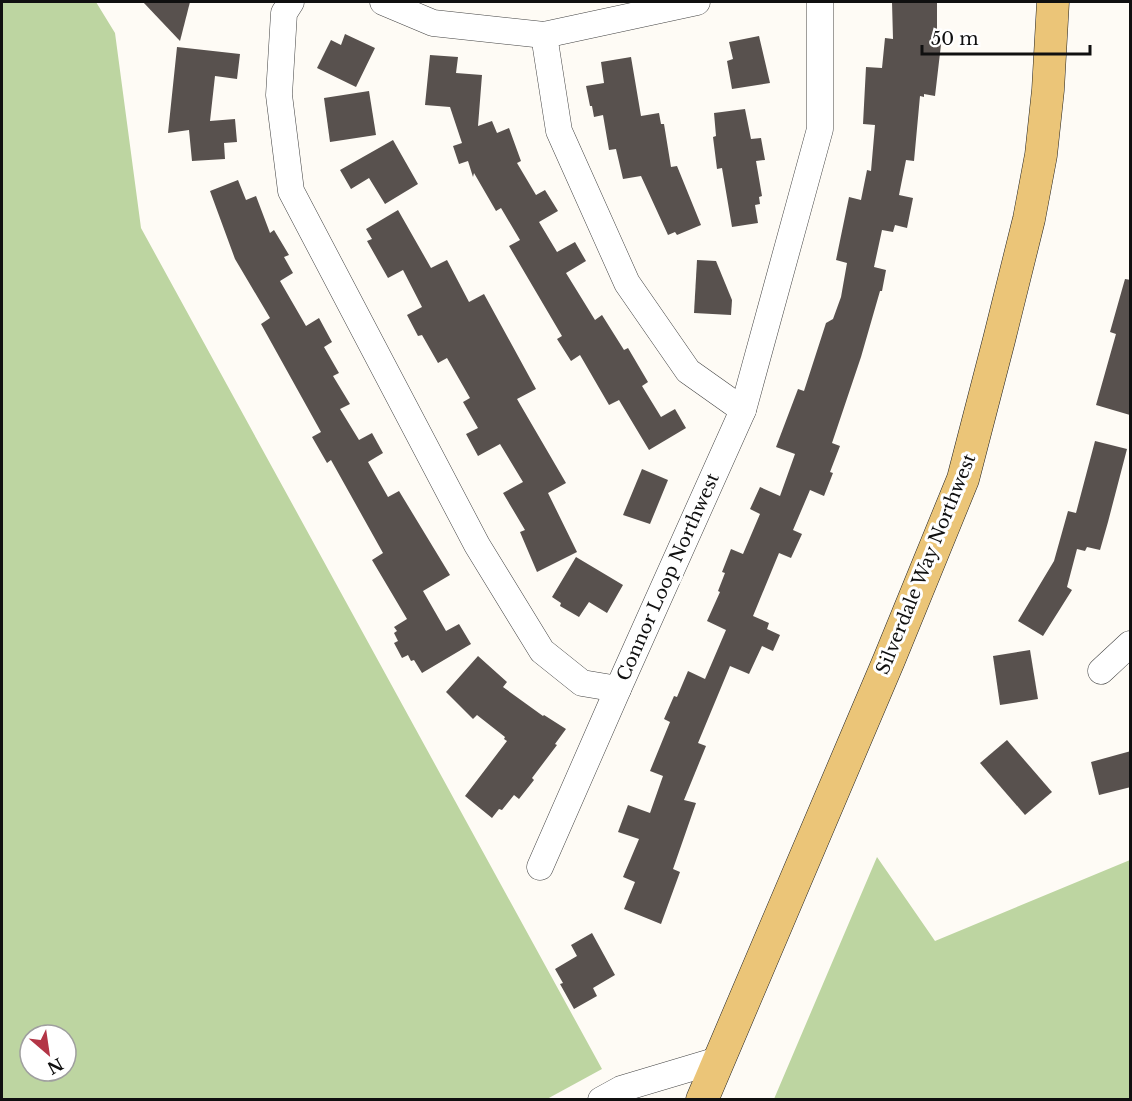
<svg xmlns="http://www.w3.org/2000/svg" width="1132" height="1101" viewBox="0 0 1132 1101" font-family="'Libre Baskerville',serif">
<rect width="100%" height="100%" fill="#fefbf5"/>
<g fill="#bdd5a1" fill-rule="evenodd">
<path d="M2,2h94l19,31 26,195 461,841 -55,30h-545zM30,1035h36v36h-36z"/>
<path d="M877,857l58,84 195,-81v239h-356z"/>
</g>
<g fill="#58514e">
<path d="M143,2h47l-10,39z"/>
<path d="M892,2h45v33l5,1 -7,60 -11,-2v3l-4,-1 -6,65 -8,-1 -7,35 14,3 -6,30 -12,-3 -2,7 -11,-2 -8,37 12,3 -4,21h-2l-19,66 -29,86 8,3 -10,26 3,1 -9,23 -14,-6 -17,40 9,4 -11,24 -12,-5 -26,63 16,7 -2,6 13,6 -7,16 -11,-5 -13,28 -19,-8 -32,77 8,3 -22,54 12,3 -23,66 7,3 -19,52 -37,-15 11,-27 -12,-5 16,-38 -21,-7 10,-27 22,8 13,-37 -13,-5 20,-49 -6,-3 10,-23 3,1 11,-26 17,8 21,-49 -19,-9 13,-29 -2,-1 7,-18 -3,-1 9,-23 12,5 17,-40 -10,-5 10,-22 20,9 15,-42 -19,-7 22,-58 6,2 22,-68 7,-4 8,-22 6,-34 -11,-3 13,-63 12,3 6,-30 4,1 4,-46 -12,-1 3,-57 16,1 3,-30 8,1z"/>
<path d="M345,34l30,14 -19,39 -39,-19 14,-28 10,5z"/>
<path d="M759,36l11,47 -38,6 -5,-28 6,-2 -4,-17z"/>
<path d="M177,47l63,7 -3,25 -22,-3 -5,45 25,-2 2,23 -13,1 1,16 -33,2 -3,-31 -21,3z"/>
<path d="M430,55l28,2 -2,16 26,2 -4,51 14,-5 5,12 12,-5 12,33 -4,2 19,32 9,-5 13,21 -19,11 18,30 18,-10 11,19 -20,12 29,47 7,-5 22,35 4,-2 20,34 -6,4 19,31 14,-8 11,19 -37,22 -30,-50 -10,5 -29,-50 -9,6 -14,-22 5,-3 -53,-90 11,-6 -19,-32 -5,3 -22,-38 -1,4 -5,-16 -9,3 -6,-18 9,-3 -12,-36 -25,-2z"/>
<path d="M631,57l10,59 18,-3 2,11h3l7,43 6,-1 24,59 -24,10 -2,-3 -7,3 -27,-59 -18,3 -7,-30 -7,1 -6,-35 -9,2 -2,-11h-2l-4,-20 18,-3 -3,-21z"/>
<path d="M369,91l7,44 -46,7 -6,-44z"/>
<path d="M745,109l6,30 10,-1 4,22 -9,1 6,35 -3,1 1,7 -5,1 3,18 -26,4 -10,-59 -5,1 -4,-32 3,-1 -2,-23z"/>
<path d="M393,140l25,44 -33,20 -16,-26 -18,11 -11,-19z"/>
<path d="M238,180l8,20 10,-4 14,37 4,-3 15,25 -5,2 9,16 -13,8 26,45 13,-8 13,24 -8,5 15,26 -6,3 17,28 -10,5 19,31 13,-7 11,20 -15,9 20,35 11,-6 51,84 -27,16 23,40 13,-7 12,20 -49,29 -8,-13 -3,1 -3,-6 -6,3 -8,-15 4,-2 -4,-8 3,-2 -3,-4 13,-8 -35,-59 11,-7 -52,-93 -4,3 -15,-26 9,-5 -60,-108 9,-6 -35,-59 -25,-68z"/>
<path d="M398,210l33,58 16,-8 22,42 15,-8 52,95 -19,10 49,84 -18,10 29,59 -40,20 -17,-40 5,-2 -22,-37 20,-11 -23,-38 -22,12 -12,-22 12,-6 -15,-26 7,-4 -23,-40 -9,5 -16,-28 -4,1 -11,-21 15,-8 -19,-37 -15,8 -21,-37 5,-2 -6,-10z"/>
<path d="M697,260l19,1 16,39 -1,15 -37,-2z"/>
<path d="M1125,279l6,1 -1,135 -34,-10 20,-71 -6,-2z"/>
<path d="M1095,441l32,8 -19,73 -8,28 -13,-3 -2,4 -8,-2 -10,38 5,3 -29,46 -25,-15 36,-60 14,-50 8,2z"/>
<path d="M642,469l26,11 -18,44 -27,-9z"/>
<path d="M576,557l47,28 -16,28 -18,-11 -10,15 -19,-11 1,-3 -9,-6z"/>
<path d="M1030,650l8,49 -38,6 -7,-49z"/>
<path d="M478,656l29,26 -4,5 40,29 1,-1 22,14 -11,15 2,1 -25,33 2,2 -15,19 -5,-4 -12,15 -3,-1 -7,9 -27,-22 42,-55 -3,-2 1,-2 -28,-22 -4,4 -27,-27z"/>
<path d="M1007,740l45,52 -27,23 -45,-52z"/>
<path d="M1131,751v36l-32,8 -8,-33z"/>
<path d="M592,933l23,42 -22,13 4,8 -23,13 -14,-25 3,-1 -8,-14 22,-13 -6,-11z"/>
</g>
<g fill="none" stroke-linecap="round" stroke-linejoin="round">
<g stroke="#434343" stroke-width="27">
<g id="minor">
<path d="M291,2l-7,11 -5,82 12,96 186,354 65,106 40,32 36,6 125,-279 77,-281v-127"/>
<path d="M383,2l50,21 111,12 153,-33"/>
<path d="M544,35l15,96 68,152 61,88 55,39"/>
<path d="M1101,671l29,-27"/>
<path d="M540,867l78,-178"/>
<path d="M601,1100l20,-11 97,-29"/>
</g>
</g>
<g stroke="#212121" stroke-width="33">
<path id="major" d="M702,1100l187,-440 74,-181 36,-139 30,-121 12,-64 7,-65 5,-88"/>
</g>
<use href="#minor" stroke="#fff" stroke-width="26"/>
<use href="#major" stroke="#ebc578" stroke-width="32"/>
</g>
<g text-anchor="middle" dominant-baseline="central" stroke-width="6" stroke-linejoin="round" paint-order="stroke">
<g font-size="18" fill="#101010" stroke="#fff">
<text transform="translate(926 564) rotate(-68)">Silverdale Way Northwest</text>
<text transform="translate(668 577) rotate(-66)">Connor Loop Northwest</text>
</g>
</g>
<rect width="1132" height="1101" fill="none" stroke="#101010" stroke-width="6"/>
<g transform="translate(48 1053) rotate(151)"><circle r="28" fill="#ffffff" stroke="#9f9f9f" stroke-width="1.5"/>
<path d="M0-4.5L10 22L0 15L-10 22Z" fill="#b33546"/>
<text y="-9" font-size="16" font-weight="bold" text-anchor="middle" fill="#101010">N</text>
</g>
<path d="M922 45v9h168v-9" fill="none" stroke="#101010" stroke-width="3"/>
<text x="931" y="45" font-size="18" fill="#101010" stroke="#ffffff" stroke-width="4.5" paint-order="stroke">50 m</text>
</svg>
